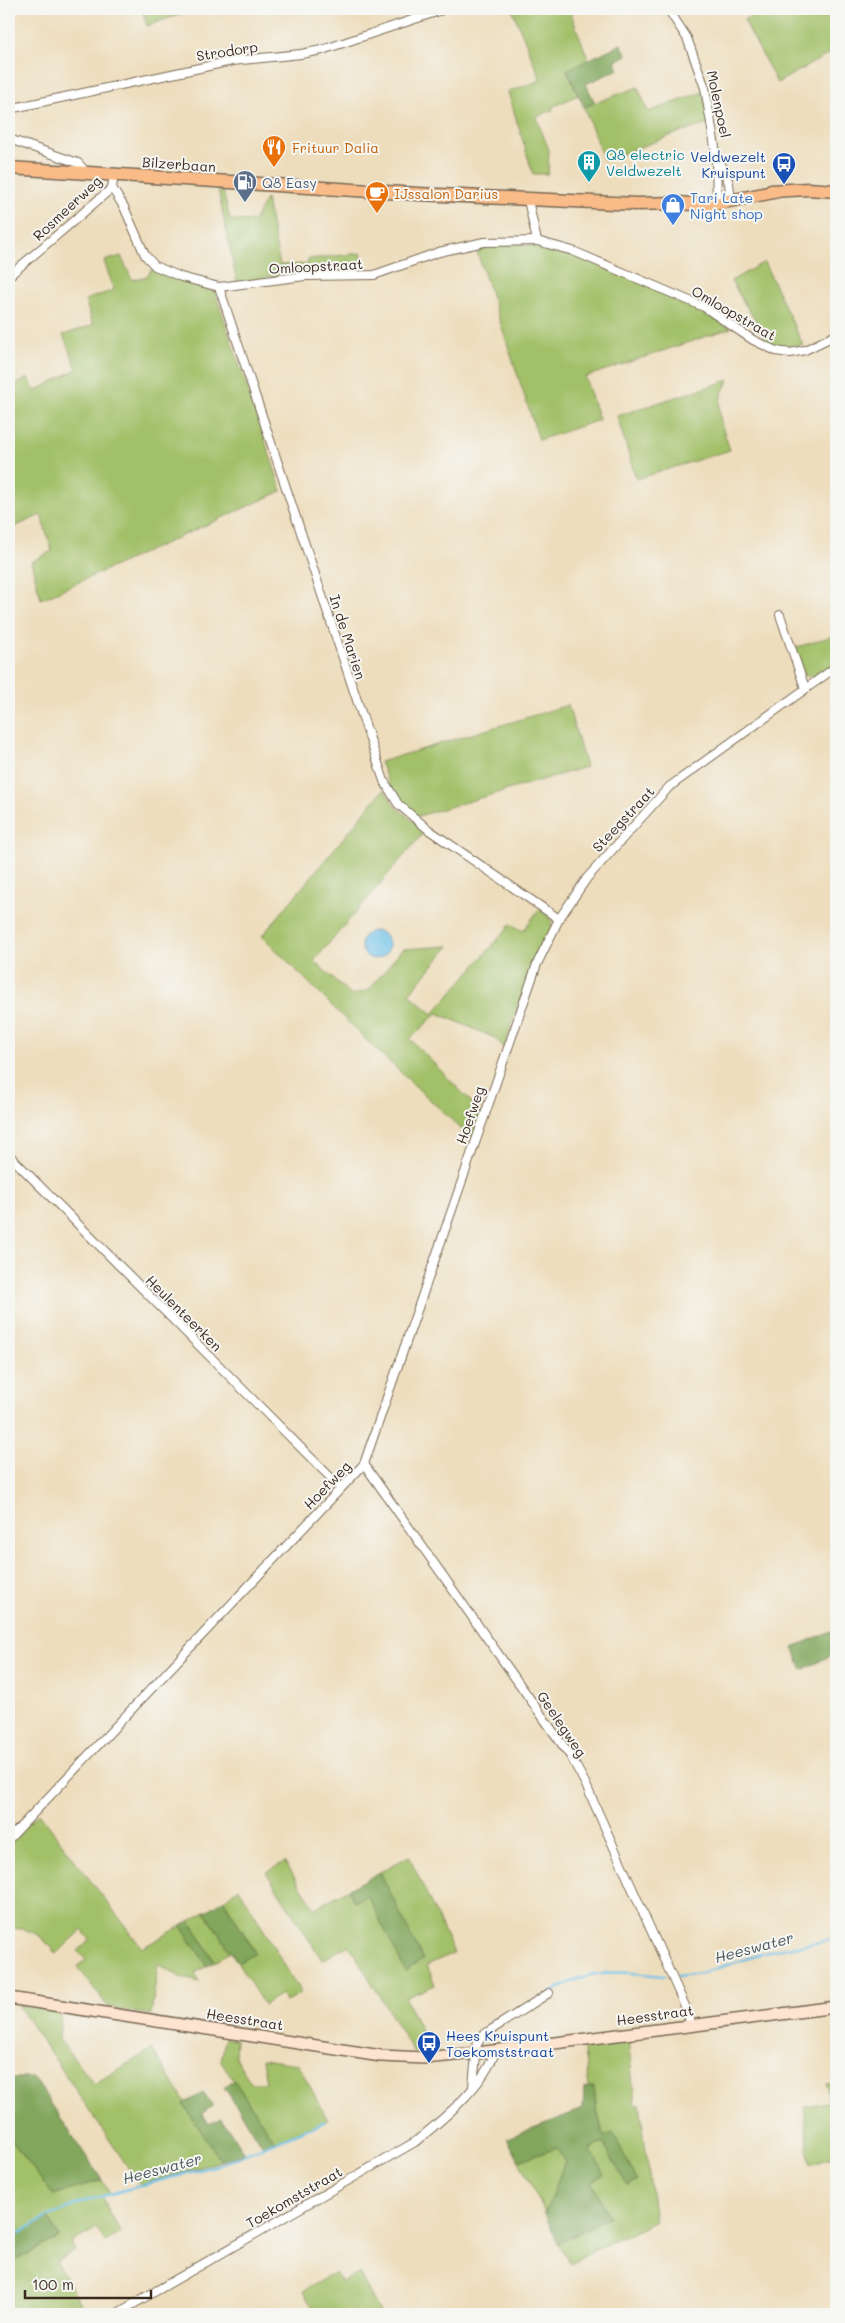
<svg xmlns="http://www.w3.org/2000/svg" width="845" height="2323" viewBox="0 0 845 2323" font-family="Mali,sans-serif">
<rect width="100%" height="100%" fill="#f6f6f2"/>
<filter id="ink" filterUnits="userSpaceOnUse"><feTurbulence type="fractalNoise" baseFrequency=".02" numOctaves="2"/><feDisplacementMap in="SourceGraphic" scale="10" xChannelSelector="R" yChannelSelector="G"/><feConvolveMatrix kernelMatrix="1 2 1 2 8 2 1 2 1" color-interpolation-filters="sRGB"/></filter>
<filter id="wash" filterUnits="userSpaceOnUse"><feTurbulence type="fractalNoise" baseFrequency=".0096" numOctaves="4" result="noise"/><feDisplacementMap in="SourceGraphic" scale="20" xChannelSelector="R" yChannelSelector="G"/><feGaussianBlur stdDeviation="1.12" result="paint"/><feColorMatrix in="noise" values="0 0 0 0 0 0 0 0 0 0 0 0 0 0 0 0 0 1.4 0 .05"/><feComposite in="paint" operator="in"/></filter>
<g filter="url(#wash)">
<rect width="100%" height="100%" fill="#edddbc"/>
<g fill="#a2c068" stroke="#6e7543">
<path d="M142,9h50v1l-45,16z"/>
<path d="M512,9h57l20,52 -22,9 11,25 -26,12 1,3 -17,7 13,33 -1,24h-15l-25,-82 33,-12z"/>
<path d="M765,9h71v41l-59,33 -33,-63z"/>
<path d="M638,87l10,25 55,-20 6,32 -29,8 -76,29 -20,-54z"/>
<path d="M218,190l5,1 7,29 24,1 12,-22 14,66 28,-1v-5l53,-6 5,21 -87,1 -42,8z"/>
<path d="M500,244l37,1 38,10 122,52 34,21 -146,49 14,43 -60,20 -64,-194z"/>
<path d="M121,256l11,24 15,-4 5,-7 63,23 67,199 -241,108 -10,-37 21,-11 -11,-36 -32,14v-141l19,-10 7,13 42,-22 -14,-34 30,-10 -8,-25 29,-10 -10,-29z"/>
<path d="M764,262l39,83 -32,2 -40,-66z"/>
<path d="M729,380c-17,26 -8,42 1,70l-94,29 -19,-63z"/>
<path d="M836,635v28l-22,14c-15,0 -16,-18 -20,-29z"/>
<path d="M568,705l18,62 -171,50 -21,-21 -14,-34z"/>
<path d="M384,789l11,17 30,25 -111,130 37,34 18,-5 33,-41 47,-3 -40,48 24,20 78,-90 12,7 16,-22c7,5 13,8 13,18l-30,67 -18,54 -9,-10 -58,-25 -27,26 72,74 -9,27 -107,-100 -104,-104z"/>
<path d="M39,1813l103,135 39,-22 26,40 -12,7 5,9 -18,-4 -24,-14 -7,51 -43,-8 -31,-41 9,-6 -8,-9 12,-11 -8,-10 -26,24c-17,-21 -21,-24 -47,-26v-85z"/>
<path d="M409,1856l45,97 -27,12 8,20 -30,13 26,53 -17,2 -65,-108 -27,15 -56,-88 19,-10 30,46 34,-19 5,13 14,-7 55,65 -43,-88z"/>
<path d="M239,1888l62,105 -15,9 -5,-8 -17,11 -26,-42 17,-11 -31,-52z"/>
<path d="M205,1912l25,39 -15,11 -25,-41z"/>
<path d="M18,2005l43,7 -2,27 35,45 58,-35 34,54 -3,1 38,57 -81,24z"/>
<path d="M225,2038l11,1 -1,18 16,26h15l-4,-24 36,5 30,56 -53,22 -54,-81z"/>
<path d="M628,2038l7,66h5l15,118 -62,29 -22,13 -13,-20 51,-27 -18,-35 -1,-33 13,-6 24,42 10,-5 -24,-47 -9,4 -7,-25 -3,-25h-5l-6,-43z"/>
<path d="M836,2083v73l-26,9 -6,-59 25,-4 -2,-18z"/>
<path d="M9,2137l44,58 49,-15 8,14 -9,3 20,36 -16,9 -8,-14 -26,15 4,8 -19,10 31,53h-78v-50l50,-27 -11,-20 -39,21z"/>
<path d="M557,2148l8,14 -20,51 -26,-52z"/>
<path d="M335,2272l7,10 17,-9 22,41h-64l-14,-23z"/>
</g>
<g fill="#81a65c" stroke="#5e683d">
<path d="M621,44l6,11 -12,7 4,7 -33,15 9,19 -11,4 -17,-37z"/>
<path d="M836,1629v24l-34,17 -9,-23z"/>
<path d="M380,1872l43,88 -18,11 -37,-75 -14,6 -5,-13z"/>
<path d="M224,1900l31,53 -17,10 -33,-51z"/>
<path d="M190,1921l25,41 -8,4 -26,-40z"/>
<path d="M9,2078h25l68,102 -49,15 -44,-58z"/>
<path d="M234,2080l41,62 -12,4 -39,-59z"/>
<path d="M594,2087l3,25 7,25 9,-4 24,47 -10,5 -24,-42 -13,5 14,26 -12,8 17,35 -51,27 -13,-31 20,-51 -8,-14 -38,13 -12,-23 76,-29 1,-21z"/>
<path d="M203,2093l10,13 -11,7 7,11 12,-6 23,35 -23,8 -38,-57z"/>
<path d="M48,2217l11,20 -50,27v-26z"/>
</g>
<circle fill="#6bc0e8" stroke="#537583" cx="375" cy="945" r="14"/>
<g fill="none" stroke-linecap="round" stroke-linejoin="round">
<g stroke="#6bc0e8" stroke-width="2.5">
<path d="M677,1976l25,-3 69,-22 65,-12"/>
<path d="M551,1992c11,-5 21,-11 32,-15 25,-8 57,-3 82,-1"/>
<path d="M9,2239l38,-22 41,-17 133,-36 103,-42"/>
</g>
</g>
</g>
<g filter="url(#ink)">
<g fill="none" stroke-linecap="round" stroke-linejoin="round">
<g stroke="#796955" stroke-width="10">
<g id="street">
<path d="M668,9l19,29 18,50 11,65 1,51"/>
<path d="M9,109l223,-48 69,-7 21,-4 123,-41"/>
<path d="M9,139l69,24 8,9"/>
<path d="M717,154l12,29 2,19"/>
<path d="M112,188l12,19 21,48 10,11 26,11 38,10 86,-11 69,-1 65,-23 45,-10 53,-1 36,10 131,56 49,33 23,11 14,2 15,-3 31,-15"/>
<path d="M528,200l9,41"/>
<path d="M9,276l103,-88 2,-13"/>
<path d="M219,287l165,494 14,23 31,26 130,89"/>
<path d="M780,615l25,73"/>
<path d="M9,1155l332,333"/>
<path d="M364,1464l207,293 14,26 100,223 6,19"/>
<path d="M9,1839l355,-375 173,-500 22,-45 28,-41 82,-91 167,-120"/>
<path d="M473,2086l4,-42 6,-9 66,-42"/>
<path d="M116,2314l299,-172c26,-21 71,-58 80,-91"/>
</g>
</g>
<g stroke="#796955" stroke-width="14">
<path id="secondary" d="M9,1998l372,58 43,2 53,-5 359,-46"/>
</g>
<g stroke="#796955" stroke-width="15">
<g id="primary">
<path d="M9,168l409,26 218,10 41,-1 33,2 68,-14"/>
<path d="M771,191l37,-2 28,2"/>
</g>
</g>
<use href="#street" stroke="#fff" stroke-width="8"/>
<use href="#secondary" stroke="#fde4d0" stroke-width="11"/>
<use href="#primary" stroke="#f9bc89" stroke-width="12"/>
</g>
</g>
<defs>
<g id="restaurant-pin" transform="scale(1.25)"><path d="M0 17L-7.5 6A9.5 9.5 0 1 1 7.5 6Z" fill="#e8710a" stroke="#f6f6f2"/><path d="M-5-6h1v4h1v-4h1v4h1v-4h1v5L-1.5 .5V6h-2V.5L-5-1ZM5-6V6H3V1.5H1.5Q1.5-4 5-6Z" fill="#fff"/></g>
<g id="building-pin" transform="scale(1.25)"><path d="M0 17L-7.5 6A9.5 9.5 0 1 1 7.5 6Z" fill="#0f9aa8" stroke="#f6f6f2"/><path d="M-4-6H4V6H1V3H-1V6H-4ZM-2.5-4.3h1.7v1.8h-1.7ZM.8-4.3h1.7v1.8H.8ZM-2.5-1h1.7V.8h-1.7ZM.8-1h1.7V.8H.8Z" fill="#fff"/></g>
<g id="bus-pin" transform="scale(1.25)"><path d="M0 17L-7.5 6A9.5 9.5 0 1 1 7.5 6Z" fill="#1a4fb4" stroke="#f6f6f2"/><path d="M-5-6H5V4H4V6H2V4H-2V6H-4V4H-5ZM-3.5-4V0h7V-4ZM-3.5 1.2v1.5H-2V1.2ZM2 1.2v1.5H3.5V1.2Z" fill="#fff"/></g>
<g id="fuel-pin" transform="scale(1.25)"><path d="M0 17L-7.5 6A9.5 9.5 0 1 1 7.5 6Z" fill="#5c6f8a" stroke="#f6f6f2"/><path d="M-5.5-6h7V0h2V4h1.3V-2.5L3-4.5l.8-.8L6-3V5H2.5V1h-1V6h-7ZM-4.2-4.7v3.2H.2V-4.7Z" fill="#fff"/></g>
<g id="cafe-pin" transform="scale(1.25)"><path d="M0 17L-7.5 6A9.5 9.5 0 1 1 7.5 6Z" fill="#e8710a" stroke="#f6f6f2"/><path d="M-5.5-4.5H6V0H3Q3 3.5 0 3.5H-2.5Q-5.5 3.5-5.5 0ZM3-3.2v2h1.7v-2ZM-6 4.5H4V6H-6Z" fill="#fff"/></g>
<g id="shop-pin" transform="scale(1.25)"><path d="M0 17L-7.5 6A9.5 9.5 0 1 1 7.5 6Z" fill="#3f7fe0" stroke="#f6f6f2"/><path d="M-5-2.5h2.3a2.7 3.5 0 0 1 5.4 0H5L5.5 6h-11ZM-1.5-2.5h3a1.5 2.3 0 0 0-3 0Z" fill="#fff"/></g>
</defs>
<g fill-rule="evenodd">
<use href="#restaurant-pin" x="274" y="147"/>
<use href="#building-pin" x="589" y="162"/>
<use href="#bus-pin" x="784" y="164"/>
<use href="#fuel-pin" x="245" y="182"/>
<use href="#cafe-pin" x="377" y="193"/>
<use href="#shop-pin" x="673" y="205"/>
<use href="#bus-pin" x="429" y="2043"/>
</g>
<g text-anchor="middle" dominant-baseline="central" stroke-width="4" stroke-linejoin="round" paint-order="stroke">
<g font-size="14" fill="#3b2a1e" stroke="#f6f6f2">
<text transform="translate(227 51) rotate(-9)">Strodorp</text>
<text transform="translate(719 104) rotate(78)">Molenpoel</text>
<text transform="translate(179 164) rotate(4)">Bilzerbaan</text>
<text transform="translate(67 208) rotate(-43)">Rosmeerweg</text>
<text transform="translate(316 266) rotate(-3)">Omloopstraat</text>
<text transform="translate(734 313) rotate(30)">Omloopstraat</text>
<text transform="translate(348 637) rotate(72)">In de Marien</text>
<text transform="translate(623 819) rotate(-47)">Steegstraat</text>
<text transform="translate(470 1115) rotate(-71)">Hoefweg</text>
<text transform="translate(184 1313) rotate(45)">Heulenteerken</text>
<text transform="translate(327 1485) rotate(-46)">Hoefweg</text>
<text transform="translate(562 1724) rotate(56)">Geelegweg</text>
<text transform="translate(655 2015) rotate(-8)">Heesstraat</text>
<text transform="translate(245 2019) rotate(9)">Heesstraat</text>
<text transform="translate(294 2197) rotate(-30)">Toekomststraat</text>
</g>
<g font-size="14" fill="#c56008" stroke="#f6f6f2" text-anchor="start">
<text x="292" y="147">Frituur Dalia</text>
<text x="394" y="193">IJssalon Darius</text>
</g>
<g font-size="14" fill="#0d838f" stroke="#f6f6f2" text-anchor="start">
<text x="606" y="154">Q8 electric<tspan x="606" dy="16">Veldwezelt</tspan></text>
</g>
<g font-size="14" fill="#164399" stroke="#f6f6f2" text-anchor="end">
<text x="766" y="156">Veldwezelt<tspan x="766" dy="16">Kruispunt</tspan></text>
<text x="446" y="2035" text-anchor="start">Hees Kruispunt<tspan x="446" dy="16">Toekomststraat</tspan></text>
</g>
<g font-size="14" fill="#4e5e75" stroke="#f6f6f2" text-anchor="start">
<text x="262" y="182">Q8 Easy</text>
</g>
<g font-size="14" fill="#366cbe" stroke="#f6f6f2" text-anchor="start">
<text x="690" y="197">Tari Late<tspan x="690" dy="16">Night shop</tspan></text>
</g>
<g font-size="15" font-style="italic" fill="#49575b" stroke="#f6f6f2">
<text transform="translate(754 1947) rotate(-15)">Heeswater</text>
<text transform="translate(162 2168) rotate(-15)">Heeswater</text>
</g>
</g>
<rect width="845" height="2323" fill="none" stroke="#f6f6f2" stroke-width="30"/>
<path d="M25 2290v8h126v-8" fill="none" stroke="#3b2a1e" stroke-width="2.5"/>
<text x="32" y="2290" font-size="15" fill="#3b2a1e" stroke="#f6f6f2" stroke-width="4" paint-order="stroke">100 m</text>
</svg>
